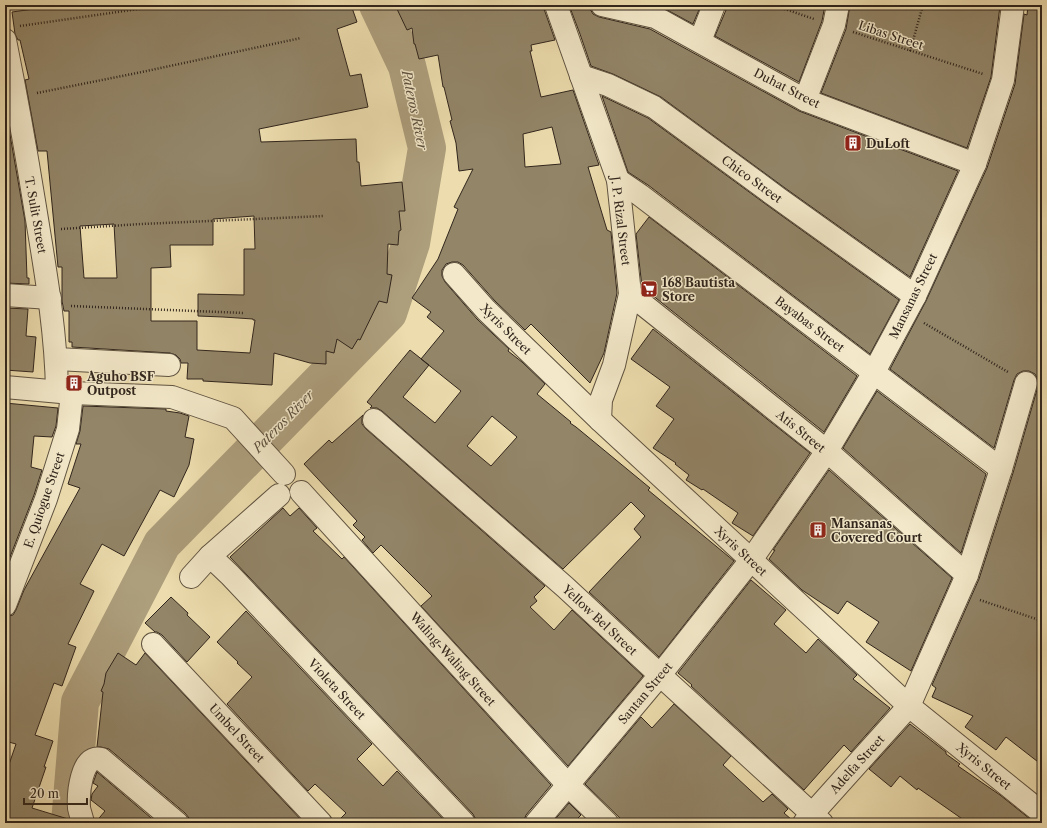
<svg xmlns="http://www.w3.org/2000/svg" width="1047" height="828" viewBox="0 0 1047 828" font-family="'Libre Caslon Text',serif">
<rect width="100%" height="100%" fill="#edddae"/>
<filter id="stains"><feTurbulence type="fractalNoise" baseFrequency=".005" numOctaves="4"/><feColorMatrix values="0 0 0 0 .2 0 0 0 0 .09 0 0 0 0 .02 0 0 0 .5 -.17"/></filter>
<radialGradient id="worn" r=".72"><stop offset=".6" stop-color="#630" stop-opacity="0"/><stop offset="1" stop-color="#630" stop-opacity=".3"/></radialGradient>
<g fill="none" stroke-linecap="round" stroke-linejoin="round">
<path stroke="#ad9e7c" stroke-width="38" d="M70,823l10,-121 82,-158 226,-231 23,-70 16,-95 -20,-82 -29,-61"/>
</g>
<g fill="#928568" stroke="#30251c" fill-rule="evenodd">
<path d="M40,5h311l6,17 -20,7 13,47 11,-2 7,33 -109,22 2,13 95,-3 1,23h2l2,24 41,-4 3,29h-6l2,19 -2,1 -1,14 -10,-1 -1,30 5,1 -5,28 -8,-2 -19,39 -2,-1 -6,10 -15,-10 -3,14 -8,-2v13l-16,-1 -36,-10 -2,32 -69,-4v-2h-16l1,-16h-7l-1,-4 -4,-4 -6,-2 -98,-6v-5h-3v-31h-5l-2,-10v-34h-4l-11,-116h-9l-13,-71 4,-1 -9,-39h-2l-3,-6 -3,-22 29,-4zM254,216l1,33h-11v46l-46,-1v22l25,1 30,2v1h2l-5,33 -53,-3v-29h-46v-53l20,-1 -1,-22h43v-26zM114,224l3,54h-33l-4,-52z"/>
<path d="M418,5h126v4l11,31 -24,5 1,6h-2l11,46 32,-7 26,75 -11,2 19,63 4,2 6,61 -13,60 -14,30 -59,-59 -6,6 -30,-29 -32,-36 -5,-3h-6l-6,2 -4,6v6l3,6 32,37 32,30 -1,2 14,11 23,22 -8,10 34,28 -1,1 6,4 74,61 -2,2 86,71 -75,96 -70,-65 52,-55 -7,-8 11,-13 -14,-14 -68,67 -181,-158 -5,-3h-7l2,-2 -5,-4 43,-52 19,15 -26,32 32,26 26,-32 -40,-32 23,-28 -17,-14 4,-5 -19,-14 26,-39 20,-50 -4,-2 19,-38 -14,2 -3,-28 -6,-22 2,-1 -8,-33h-1l-5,-32 -19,4 -4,-15h-1l-2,-16 -5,2 -10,-21zM552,127l9,37 -36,3 -2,-33zM492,416l25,21 -26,29 -24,-20z"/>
<path d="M569,5h21v4l3,5 6,3 51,12 149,82 159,60 -48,106 -125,-89 -124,-91 -48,-23 -22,-8 -11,-32z"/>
<path d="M658,5h43l-8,19z"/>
<path d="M726,5h99l-3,16 -23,61 -84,-46 11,-26z"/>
<path d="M850,5h146l4,1 -9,71 -24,71 -146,-55 25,-64z"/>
<path d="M1028,5h14v227l-4,23 4,1v509l-36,-28 -10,13 -31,-23 8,-11 -41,-19 4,-9 -4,-3 47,-106 34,-106 25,-87v-6l-3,-6 -6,-3h-6l-6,3 -3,6 -20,68 -104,-79 36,-68 61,-133 28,-84 9,-70 3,1z"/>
<path d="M602,96l46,22 123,90 128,92 -29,54 -222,-169 -20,-13z"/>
<path d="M5,106l20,115 2,57h2v6l-24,-1z"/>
<path d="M649,217l208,159 -33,56 -182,-145 -6,-53z"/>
<path d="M5,308l23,1 -2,27 10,1 -3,35 -28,-2z"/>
<path d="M653,329l157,124 -57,83 -21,-13 6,-10 -35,-24 -1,1 -16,-10 3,-5 -14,-11 1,-1 -23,-15 21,-29 -18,-13 14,-19 -39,-28z"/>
<path d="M877,391l109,83 -25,79 -118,-105z"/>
<path d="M5,403l53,5 -2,18 -4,11 -18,-1 -3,31 11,3 -8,25 -29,75z"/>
<path d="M83,406l83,3v2l14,2 9,3 -4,21 9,2 -5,26 -15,32 -14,-7 -36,66 -22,-12 -22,40 14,7 -26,53 8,3 -14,39 -8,-3 -19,52 18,6 -9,26h2l-14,41 36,11 -1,4h-62v-47l11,-32 -11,-3v-124l8,-2 3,-5 8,-20 56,-102 -12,-4 13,-40h-5l4,-13z"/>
<path d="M363,415l-1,3v6l4,5 179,157 -11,11 3,4 -7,6 24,23 18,-20 71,66 -75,90 -147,-160 11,-10 -51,-51 -8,8 -11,-13 3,-3 -12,-12 4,-4 -53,-57 25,-24 3,3z"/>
<path d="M829,470l123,108 -41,93 -45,-29 13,-20 -32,-21 -9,13 -36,-24 -33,-31 6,-9h-2z"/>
<path d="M283,508l7,8 9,-8 18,20 -4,3 29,28 2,-2 207,228 -25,30 -2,5v3h-42l-7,-5 -2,-4 -243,-257z"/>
<path d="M751,580l35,30 -12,14 32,29 12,-14 39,36 -4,4 37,29 -39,44 -7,-7 -40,45 -113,-104 1,-1 -14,-12z"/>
<path d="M171,597l17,16 -1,2 23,22 -23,25 -25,-27 -5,-3h-2l-10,-9z"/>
<path d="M246,611l126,133 -15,15 26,27 14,-15 50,52h-111l10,-10 -31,-29 -7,7 -81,-87 25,-27 -15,-14 1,-1 -21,-20z"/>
<path d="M118,653l18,12 9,-12 159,170h-115v-5l-4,-5 -76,-64 -8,-2h-4l6,-55 -2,-1 3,-7 2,-11z"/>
<path d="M674,704l57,52 -8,9 40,37 9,-8 16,15 -4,4 8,7v3h-167l-40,-39 56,-67 11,11z"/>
<path d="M910,724l36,28v2l14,10 -2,2 42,29 35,28h-67l-50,-35 -1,2 -17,-14 -9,11 -22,-18z"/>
<path d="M97,772l60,51h-62l10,-12 -14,-11 1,-6 6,-8 -5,-3z"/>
<path d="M569,803l12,12 -8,8h-21z"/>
</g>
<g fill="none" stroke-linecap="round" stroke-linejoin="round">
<g stroke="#5f5340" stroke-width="24">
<g id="minor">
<path d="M556,5l62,175 12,114 -16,71 -13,35 -1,20"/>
<path d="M602,5l53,12 150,83 170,64"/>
<path d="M5,40c11,55 21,111 30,167 10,62 21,122 22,184"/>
<path d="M700,41l14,-36"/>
<path d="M581,76l27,9 46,22 124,91 137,98"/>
<path d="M805,100l29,-75 4,-20"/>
<path d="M618,180l22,15 361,274"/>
<path d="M454,274l32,36 114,110 309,286 133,107"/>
<path d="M630,294l197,157 140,124"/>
<path d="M5,295l45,3"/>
<path d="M57,359l112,6"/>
<path d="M5,387l67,6 100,4 61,21 51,56"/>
<path d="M374,420l191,167 95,88 162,148"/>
<path d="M301,492l267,293 39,38"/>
<path d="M210,556l20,19 234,248"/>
<path d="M191,577l19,-21 69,-61"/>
<path d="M5,605l41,-106 22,-70 4,-36"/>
<path d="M153,644l168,179"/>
<path d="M83,823c-1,-5 -3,-10 -4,-15 -1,-14 2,-54 22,-49l76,64"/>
<path d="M536,823l124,-148 91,-115 76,-109 47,-79 41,-76 60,-132 28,-84 10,-75"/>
<path d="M804,823l105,-117 58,-131 34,-106 25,-86"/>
</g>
</g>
<g stroke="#30251c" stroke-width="2.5" stroke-dasharray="1 2" stroke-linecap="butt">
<path d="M773,5l41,14"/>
<path d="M20,26l146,-21"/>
<path d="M853,32l130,42"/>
<path d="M910,51l13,-46"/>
<path d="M37,93l100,-20 164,-35"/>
<path d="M61,229l80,-5 183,-8"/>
<path d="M71,306l173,7"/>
<path d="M924,323l84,49"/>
<path d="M980,600l62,21"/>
</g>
<use href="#minor" stroke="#f3e9ca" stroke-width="22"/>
</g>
<defs>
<g id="building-square" transform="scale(0.9)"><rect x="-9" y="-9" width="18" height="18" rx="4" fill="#8f2418" stroke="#f3e9ca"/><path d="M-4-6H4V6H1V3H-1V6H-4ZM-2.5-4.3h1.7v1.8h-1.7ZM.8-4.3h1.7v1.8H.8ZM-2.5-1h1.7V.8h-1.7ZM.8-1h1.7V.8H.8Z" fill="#fff"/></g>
<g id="supermarket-square" transform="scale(0.9)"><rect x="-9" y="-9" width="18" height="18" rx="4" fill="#8f2418" stroke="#f3e9ca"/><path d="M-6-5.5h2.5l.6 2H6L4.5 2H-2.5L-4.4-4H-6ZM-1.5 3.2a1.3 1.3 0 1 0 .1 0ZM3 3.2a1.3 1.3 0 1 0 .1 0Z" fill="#fff"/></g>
</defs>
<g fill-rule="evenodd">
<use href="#building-square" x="853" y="143"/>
<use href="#supermarket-square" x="649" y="289"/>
<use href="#building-square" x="74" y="383"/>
<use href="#building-square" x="818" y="530"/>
</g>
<g text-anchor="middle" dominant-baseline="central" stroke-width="3" stroke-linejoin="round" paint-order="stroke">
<g font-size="12" fill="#30251c" stroke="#f3e9ca">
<text transform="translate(891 35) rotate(18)">Libas Street</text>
<text transform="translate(787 88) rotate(27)">Duhat Street</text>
<text transform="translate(752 179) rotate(36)">Chico Street</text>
<text transform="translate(36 215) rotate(80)">T. Sulit Street</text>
<text transform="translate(621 221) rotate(83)">J. P. Rizal Street</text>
<text transform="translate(913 296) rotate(-64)">Mansanas Street</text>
<text transform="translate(810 324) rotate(37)">Bayabas Street</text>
<text transform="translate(506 329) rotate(45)">Xyris Street</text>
<text transform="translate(801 431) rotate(39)">Atis Street</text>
<text transform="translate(44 500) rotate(-71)">E. Quiogue Street</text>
<text transform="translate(741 551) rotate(43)">Xyris Street</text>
<text transform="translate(600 620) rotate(43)">Yellow Bel Street</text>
<text transform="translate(453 659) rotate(48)">Waling-Waling Street</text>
<text transform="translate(337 689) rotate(47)">Violeta Street</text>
<text transform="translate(645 693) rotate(-50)">Santan Street</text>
<text transform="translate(237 733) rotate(47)">Umbel Street</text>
<text transform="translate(857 764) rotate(-48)">Adelfa Street</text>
<text transform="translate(984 766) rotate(39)">Xyris Street</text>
</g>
<g font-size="12" font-weight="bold" fill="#30251c" stroke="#f3e9ca" text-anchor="start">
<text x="866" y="143">DuLoft</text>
<text x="662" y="282">168 Bautista<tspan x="662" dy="14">Store</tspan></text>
<text x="87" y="376">Aguho BSF<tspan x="87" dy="14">Outpost</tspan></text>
<text x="831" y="523">Mansanas<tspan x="831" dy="14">Covered Court</tspan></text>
</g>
<g font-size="13" font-style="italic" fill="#5c4f3e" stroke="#f3e9ca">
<text transform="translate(415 110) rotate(78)">Pateros River</text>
<text transform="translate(283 421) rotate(-46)">Pateros River</text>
</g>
</g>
<rect width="1047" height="828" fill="none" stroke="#edddae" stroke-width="20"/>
<rect x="6" y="6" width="1035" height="816" fill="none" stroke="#30251c" stroke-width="2"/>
<rect x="10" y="10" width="1027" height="808" fill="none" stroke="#30251c"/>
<path d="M24 798v6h63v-6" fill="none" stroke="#30251c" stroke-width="2"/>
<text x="30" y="798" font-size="12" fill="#30251c" stroke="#f3e9ca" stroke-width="3" paint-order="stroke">20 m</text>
<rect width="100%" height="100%" filter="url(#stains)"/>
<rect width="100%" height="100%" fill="url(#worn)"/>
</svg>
